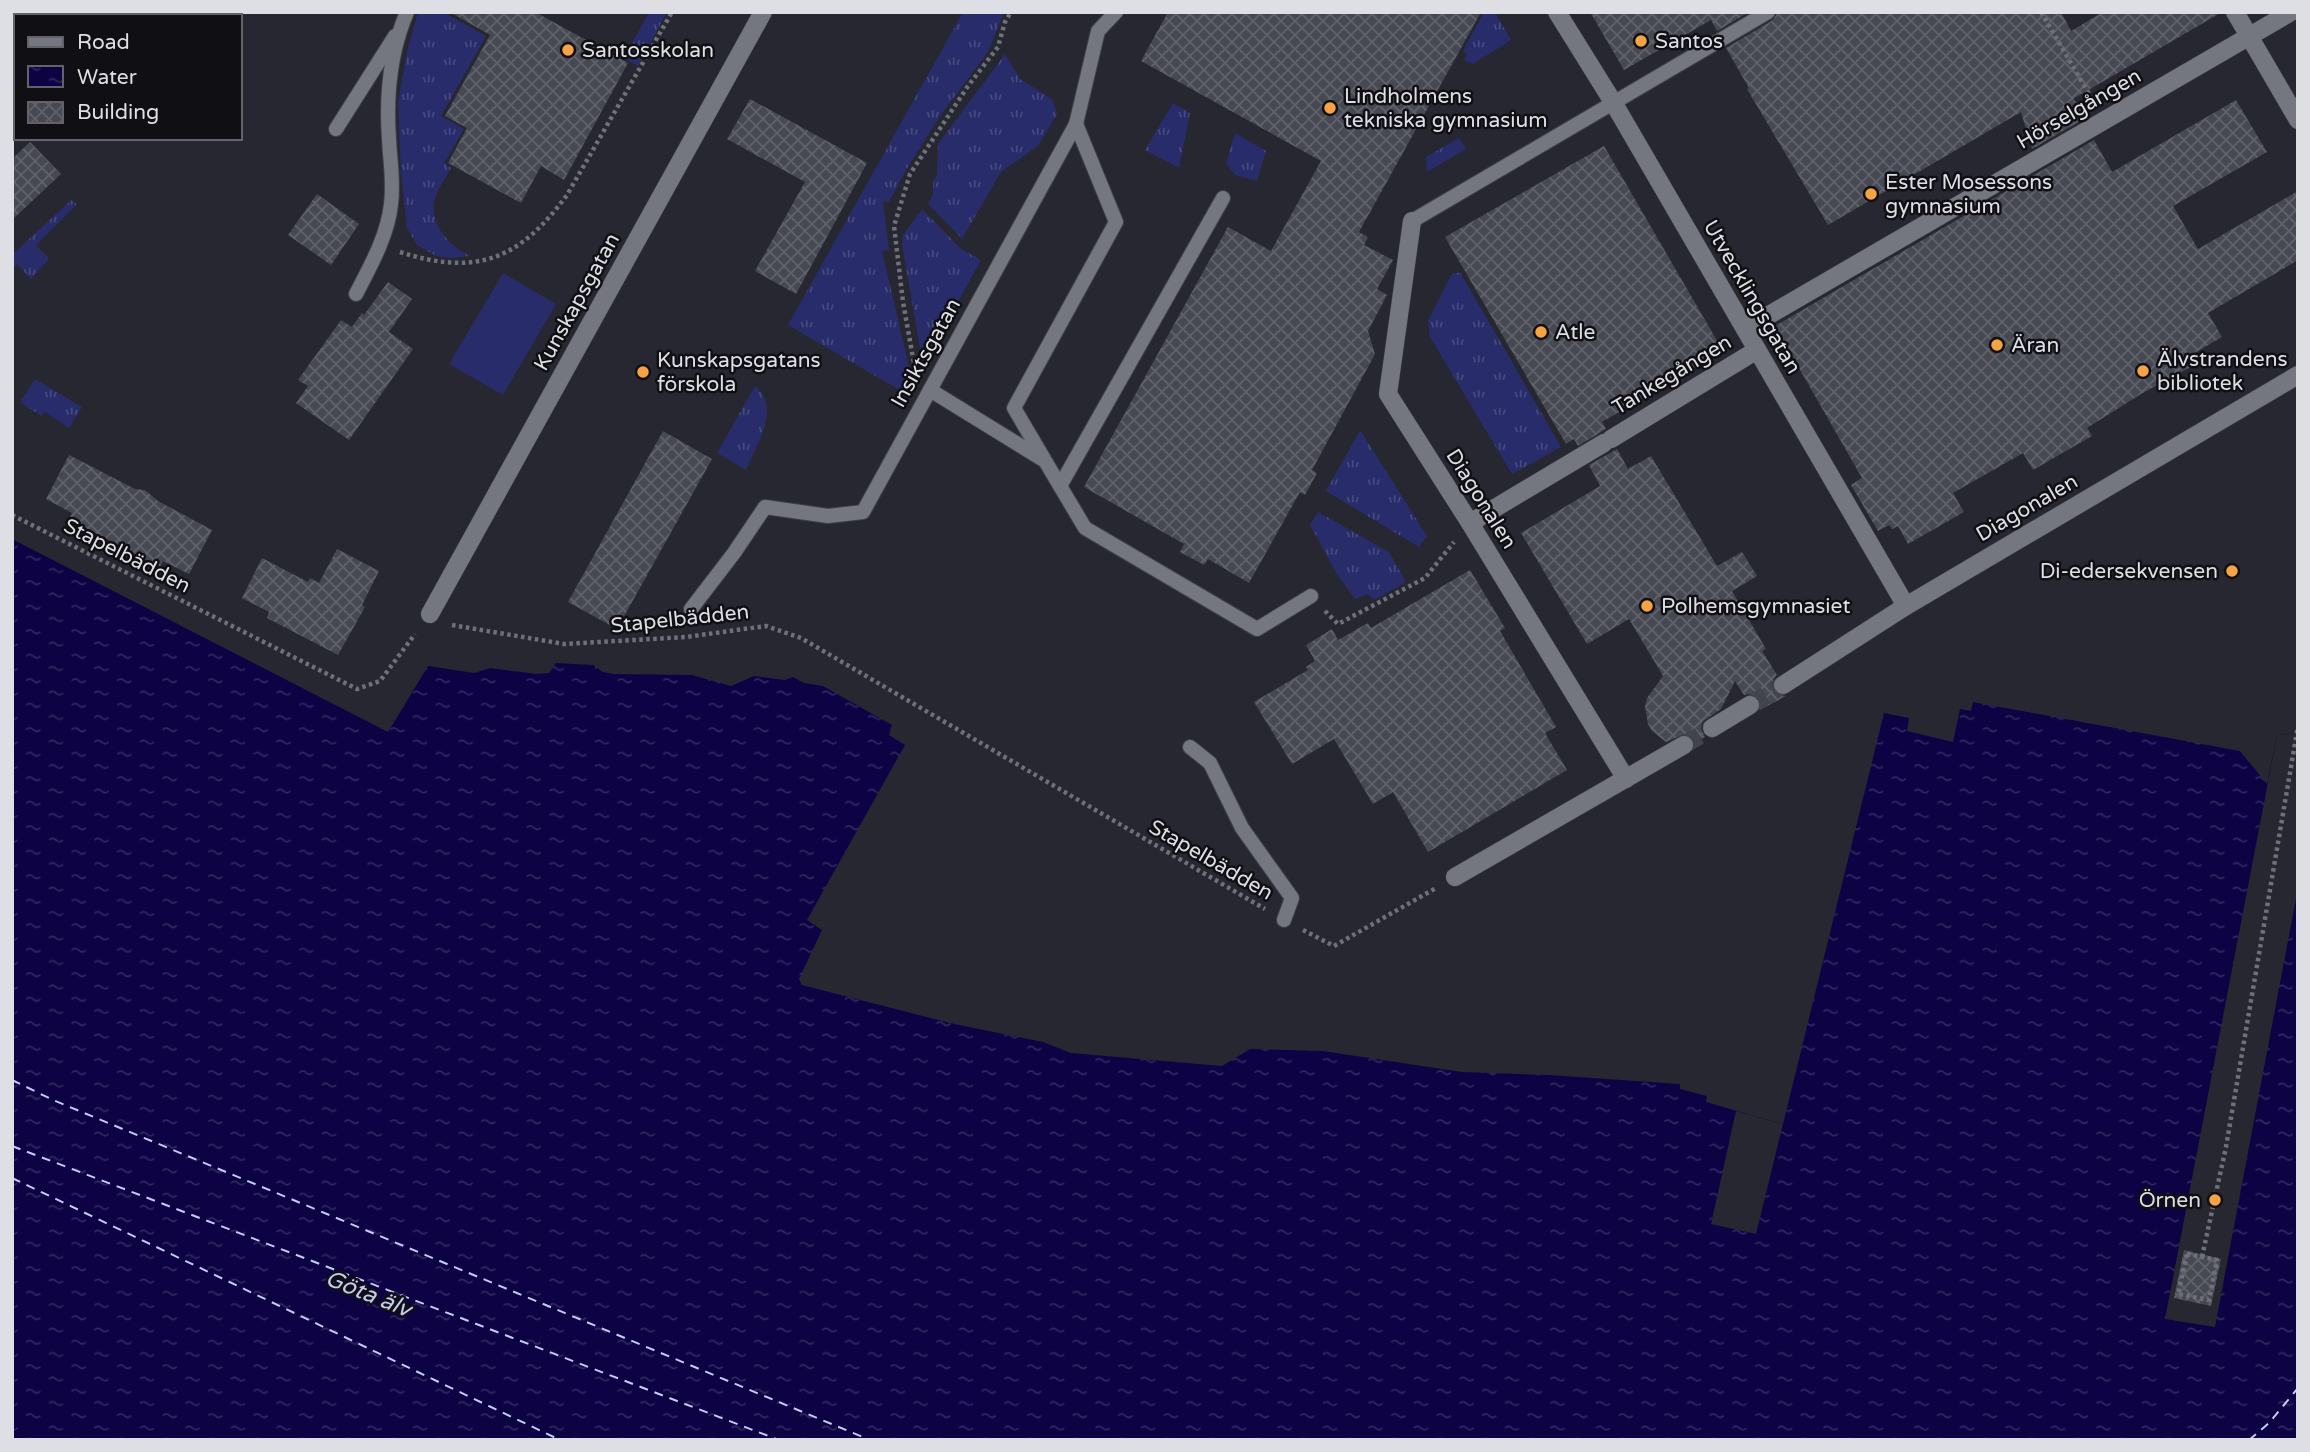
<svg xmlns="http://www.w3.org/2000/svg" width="2310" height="1452" viewBox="0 0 2310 1452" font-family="'Varela Round',sans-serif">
<defs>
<pattern id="grass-tufts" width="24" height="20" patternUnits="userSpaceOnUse" patternTransform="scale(1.75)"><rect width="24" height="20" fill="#282c6a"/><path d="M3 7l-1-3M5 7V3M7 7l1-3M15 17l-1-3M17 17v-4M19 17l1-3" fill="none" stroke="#474a7f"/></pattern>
<pattern id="water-ripples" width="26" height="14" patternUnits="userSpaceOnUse" patternTransform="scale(1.75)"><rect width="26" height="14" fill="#0d0344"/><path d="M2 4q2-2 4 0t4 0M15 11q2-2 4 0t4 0" fill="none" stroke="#30275f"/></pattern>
<pattern id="building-cross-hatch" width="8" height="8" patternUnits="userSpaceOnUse" patternTransform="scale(1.75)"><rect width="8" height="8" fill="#464852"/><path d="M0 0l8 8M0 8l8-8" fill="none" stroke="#60626b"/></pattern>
</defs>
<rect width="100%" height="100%" fill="#262730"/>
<g fill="url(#grass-tufts)">
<path d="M418,12h25l43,24 -45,80 23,13 -20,34 7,5c-5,9 -16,24 -17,35 -3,24 16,43 36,53l-18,2 -16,-2 -19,-11 -10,-17 -6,-56 -3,-69 9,-52z"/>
<path d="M649,12h18l-29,54 -14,-8z"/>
<path d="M963,12h41l-16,40 -48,64 -34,54 -17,32h-6l6,48 -7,1 31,133 -4,7 -6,1 -115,-67z"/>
<path d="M1484,12h11l16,28 -38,24 -9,-4 3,-6 -4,-3z"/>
<path d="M1005,54l15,25 32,20 5,15 -19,32 -37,26 -39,67 -34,-35 5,-9v-13l4,-7 1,-31z"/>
<path d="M1173,103l17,10 -11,55 -34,-18z"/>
<path d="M1235,133l31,18 -9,30 -22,-6 -9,-12z"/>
<path d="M1459,138l7,11 -39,23 -1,-15z"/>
<path d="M71,200l6,4 -41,41 13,14 -18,20 -14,-15 -5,4v-13z"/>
<path d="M922,209l39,40 20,11 -58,106 -21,-122 1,-9z"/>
<path d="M1460,272l101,175 -49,27 -82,-137 -2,-16 23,-46z"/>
<path d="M35,379l47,28 -13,21 -24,-16 -4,4 -21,-14z"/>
<path d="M755,386c27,21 1,59 -9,84l-29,-17z"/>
<path d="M1360,430l67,106 -8,11 -93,-56z"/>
<path d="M1318,512l71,40 17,30 -32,18 -6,-6 -13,5 -18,-25 -27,-49z"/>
</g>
<path fill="#282c6a" d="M503,273l53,31 -53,91 -54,-31z"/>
<g fill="url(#water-ripples)">
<path d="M12,12h86l-4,4h-78v75l-4,3z"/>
<path d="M12,539l376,193 40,-66 46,7 16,-5 46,6 13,-1 7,-10 37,2 10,7 10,2 79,1 39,11 23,-10 31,4 8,-3 11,6 19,3 69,39 -3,10 16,10 -98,175 15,10 -23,49 3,6 148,38 93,19 28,11 151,13 28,-17 73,2 139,21 87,3 131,9v5l27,7 -1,6 77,22 101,-411 25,5 -2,13 46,11 7,-33 11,2 2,-9 267,49 27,33 10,-49 21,-2v707h-2286z"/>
</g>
<g fill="#262730">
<path d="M2298,733v155l-83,439 -50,-8 112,-584z"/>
<path d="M1736,1111l47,13 -27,110 -45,-10z"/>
</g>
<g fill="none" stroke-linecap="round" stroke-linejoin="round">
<g stroke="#c4ccf4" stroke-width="2" stroke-dasharray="9 7" stroke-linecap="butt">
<path d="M12,1080l41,20 817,340"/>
<path d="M12,1146l767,294"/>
<path d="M12,1178l548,262"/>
<path d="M2249,1440l20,-17 29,-35"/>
</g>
</g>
<g fill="url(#building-cross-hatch)">
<path d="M450,12h85l93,51 -64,117 -23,-14 -20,37 -73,-40 19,-35 -22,-12 45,-81z"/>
<path d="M1168,12h313l-122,220 9,5 -4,8 29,15 -16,29 10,6 -19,36 7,23 -63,116 5,3 -12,22 -5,-3 -51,91 -41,-24 -4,6 -24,-13 4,-8 -100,-57 144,-260 43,24 50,-90 -180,-100z"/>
<path d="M1590,12h159l-32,19 -6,-11 -87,50z"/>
<path d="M1778,12h283l10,19 32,-19h119l-149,87 10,10 -5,4 4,7 -50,29 -11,-37 -193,113 -81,-136 2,-1 -23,-40 47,-28z"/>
<path d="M750,99l117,64 -71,131 -41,-23 50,-89 -78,-43z"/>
<path d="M2236,100l31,52 -94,54 25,43 100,-58v69l-90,53 14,24 -29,17 5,9 -57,31 -54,34 5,8 -59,34 -10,-17 -70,40 11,19 -56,32 -10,-18 -6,3 -3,-4 -11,6 -27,-46 11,-7 -87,-152 319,-186 18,32z"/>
<path d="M30,142l31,32 -49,46v-61z"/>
<path d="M1604,146l119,205 -121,71 4,7 -28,17 -4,-7 -8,5 -121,-207z"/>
<path d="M317,194l42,30 -28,41 -43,-30z"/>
<path d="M388,282l24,17 -23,33 24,17 -64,91 -53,-37 12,-17 -10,-6 43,-60 11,7 10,-14 2,2z"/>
<path d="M663,431l49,28 -95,170 -49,-27z"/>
<path d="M1617,449l11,20 23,-13 66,110 25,-14 15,24 -25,15 34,58 -4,2 15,24 -4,5v11l5,4 8,1 -26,14 -1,-11 -9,-5 -6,1 -9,-14 -14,28 -19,13 -1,7 4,8 -10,6 -5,-7 -5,-2 -19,8 -14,-11 -4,-7 -3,-18 2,-8 16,-22 -34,-57 -42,25 -66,-111 79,-47 -11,-21z"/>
<path d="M69,455l66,34 10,1 13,11 54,29 -23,44 -26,-13 -3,6 -91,-48 3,-6 -26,-14z"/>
<path d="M337,549l42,22 -17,34 3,2 -27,48 -71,-37 2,-6 -27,-14 20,-40 46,24 2,-4 9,5z"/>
<path d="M1470,570l35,58 -5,3 56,96 -11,6 22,37 -139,82 -35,-60 -20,12 -39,-65 -42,25 -38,-62 54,-32 -2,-3 9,-6 -9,-16 26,-16 6,11 30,-17 3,5z"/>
<path d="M2184,1250l37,9 -10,47 -37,-8z"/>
</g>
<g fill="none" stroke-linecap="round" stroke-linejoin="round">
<g stroke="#42434b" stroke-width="18" stroke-dasharray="18 9" stroke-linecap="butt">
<path d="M1750,705l33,-20"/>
<path d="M1684,745l28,-17"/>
</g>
<g stroke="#414249" stroke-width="16">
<g id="lane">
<path d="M336,129l59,-93"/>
<path d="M1223,198l-163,288 25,42 172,101 54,-33"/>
<path d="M1412,221l356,-209"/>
<path d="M356,294c14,-27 32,-59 35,-90 3,-22 -1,-43 -2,-65 -3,-42 1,-87 18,-127"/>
<path d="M930,390l112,69"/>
<path d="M1060,486l-46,-78 102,-186 -40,-98"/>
<path d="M691,609l43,-56 31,-46 63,9 35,-4 213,-388 22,-93 18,-19"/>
<path d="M1190,747l20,16 32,65 50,70 -8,22"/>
</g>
</g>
<g stroke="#414249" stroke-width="19">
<g id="street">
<path d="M1557,12l56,90 293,504"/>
<path d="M2235,12l63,108"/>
<path d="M1412,221l-24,173 82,129 156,256"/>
<path d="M1745,329l546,-317"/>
<path d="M1611,439l146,-89"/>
<path d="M1470,523l134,-80"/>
<path d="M430,614l333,-602"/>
<path d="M1783,685l123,-79 392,-231"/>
<path d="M1712,728l38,-23"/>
<path d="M1455,877l229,-132"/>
</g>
</g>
<g stroke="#6f7078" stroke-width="4.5" stroke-dasharray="3.5 3.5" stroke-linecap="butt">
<path d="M2041,12l51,87"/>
<path d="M108,16l4,-4"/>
<path d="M12,111l4,-4"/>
<path d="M400,252c77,25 120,7 167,-57l105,-183"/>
<path d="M915,369l-12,-67 -9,-76 16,-52 58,-88 30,-39 7,-25 6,-10"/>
<path d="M12,515l345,174 23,-8 35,-47"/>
<path d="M1325,611l13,13 87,-46 29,-36"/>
<path d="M452,625l112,19 122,-7 80,-11 35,12 464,271"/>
<path d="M1303,930l31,16 102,-58"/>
<path d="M2187,1254l30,6 -8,40 -31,-6z"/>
<path d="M2202,1257l24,-110 72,-421"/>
</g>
<use href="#lane" stroke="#747680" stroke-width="14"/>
<use href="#street" stroke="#747680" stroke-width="18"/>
</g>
<g fill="#f5a345" stroke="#101014" stroke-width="2.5">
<circle cx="1641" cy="41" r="7"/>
<circle cx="568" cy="50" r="7"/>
<circle cx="1330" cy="108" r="7"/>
<circle cx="1871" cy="194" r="7"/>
<circle cx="1541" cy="332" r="7"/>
<circle cx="1997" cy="345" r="7"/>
<circle cx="2143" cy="371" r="7"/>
<circle cx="643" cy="372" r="7"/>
<circle cx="2232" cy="571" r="7"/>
<circle cx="1647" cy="606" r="7"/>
<circle cx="2215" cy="1200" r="7"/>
</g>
<g text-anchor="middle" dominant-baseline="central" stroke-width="5" stroke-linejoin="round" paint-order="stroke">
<g font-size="21" fill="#dedfe5" stroke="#101014" text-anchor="start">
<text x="1655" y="41">Santos</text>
<text x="582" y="50">Santosskolan</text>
<text x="1344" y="96">Lindholmens<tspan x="1344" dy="24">tekniska gymnasium</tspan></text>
<text x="1885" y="182">Ester Mosessons<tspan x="1885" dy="24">gymnasium</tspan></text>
<text x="1555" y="332">Atle</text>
<text x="2011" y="345">Äran</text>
<text x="2157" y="359">Älvstrandens<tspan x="2157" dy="24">bibliotek</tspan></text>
<text x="657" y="360">Kunskapsgatans<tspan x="657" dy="24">förskola</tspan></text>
<text x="2218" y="571" text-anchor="end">Di-edersekvensen</text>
<text x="1661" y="606">Polhemsgymnasiet</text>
<text x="2201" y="1200" text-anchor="end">Örnen</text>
</g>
<g font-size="21" fill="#dedfe5" stroke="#101014">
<text transform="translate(2079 109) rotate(-30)">Hörselgången</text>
<text transform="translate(1752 297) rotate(60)">Utvecklingsgatan</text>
<text transform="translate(577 302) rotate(-61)">Kunskapsgatan</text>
<text transform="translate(926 353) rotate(-61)">Insiktsgatan</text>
<text transform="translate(1672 375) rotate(-31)">Tankegången</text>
<text transform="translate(1481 499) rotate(58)">Diagonalen</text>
<text transform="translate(2027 508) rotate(-30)">Diagonalen</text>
<text transform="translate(127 556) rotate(27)">Stapelbädden</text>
<text transform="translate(680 619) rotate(-6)">Stapelbädden</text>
<text transform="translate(1211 860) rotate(30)">Stapelbädden</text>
</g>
<g font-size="23" font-style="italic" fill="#c4ccf4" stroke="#101014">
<text transform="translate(368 1294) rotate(22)">Göta älv</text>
</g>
</g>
<rect width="2310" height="1452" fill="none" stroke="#dedfe5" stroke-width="28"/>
<rect x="14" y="14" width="228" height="126" fill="#101014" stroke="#626368" stroke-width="2"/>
<rect x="28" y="37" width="35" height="10" fill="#747680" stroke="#626368" stroke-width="2"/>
<text x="77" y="49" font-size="21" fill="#dedfe5">Road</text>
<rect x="28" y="66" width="35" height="21" fill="url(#water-ripples)" stroke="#626368" stroke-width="2"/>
<text x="77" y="84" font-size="21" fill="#dedfe5">Water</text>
<rect x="28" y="102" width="35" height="21" fill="url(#building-cross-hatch)" stroke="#626368" stroke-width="2"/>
<text x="77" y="119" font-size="21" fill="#dedfe5">Building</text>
</svg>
